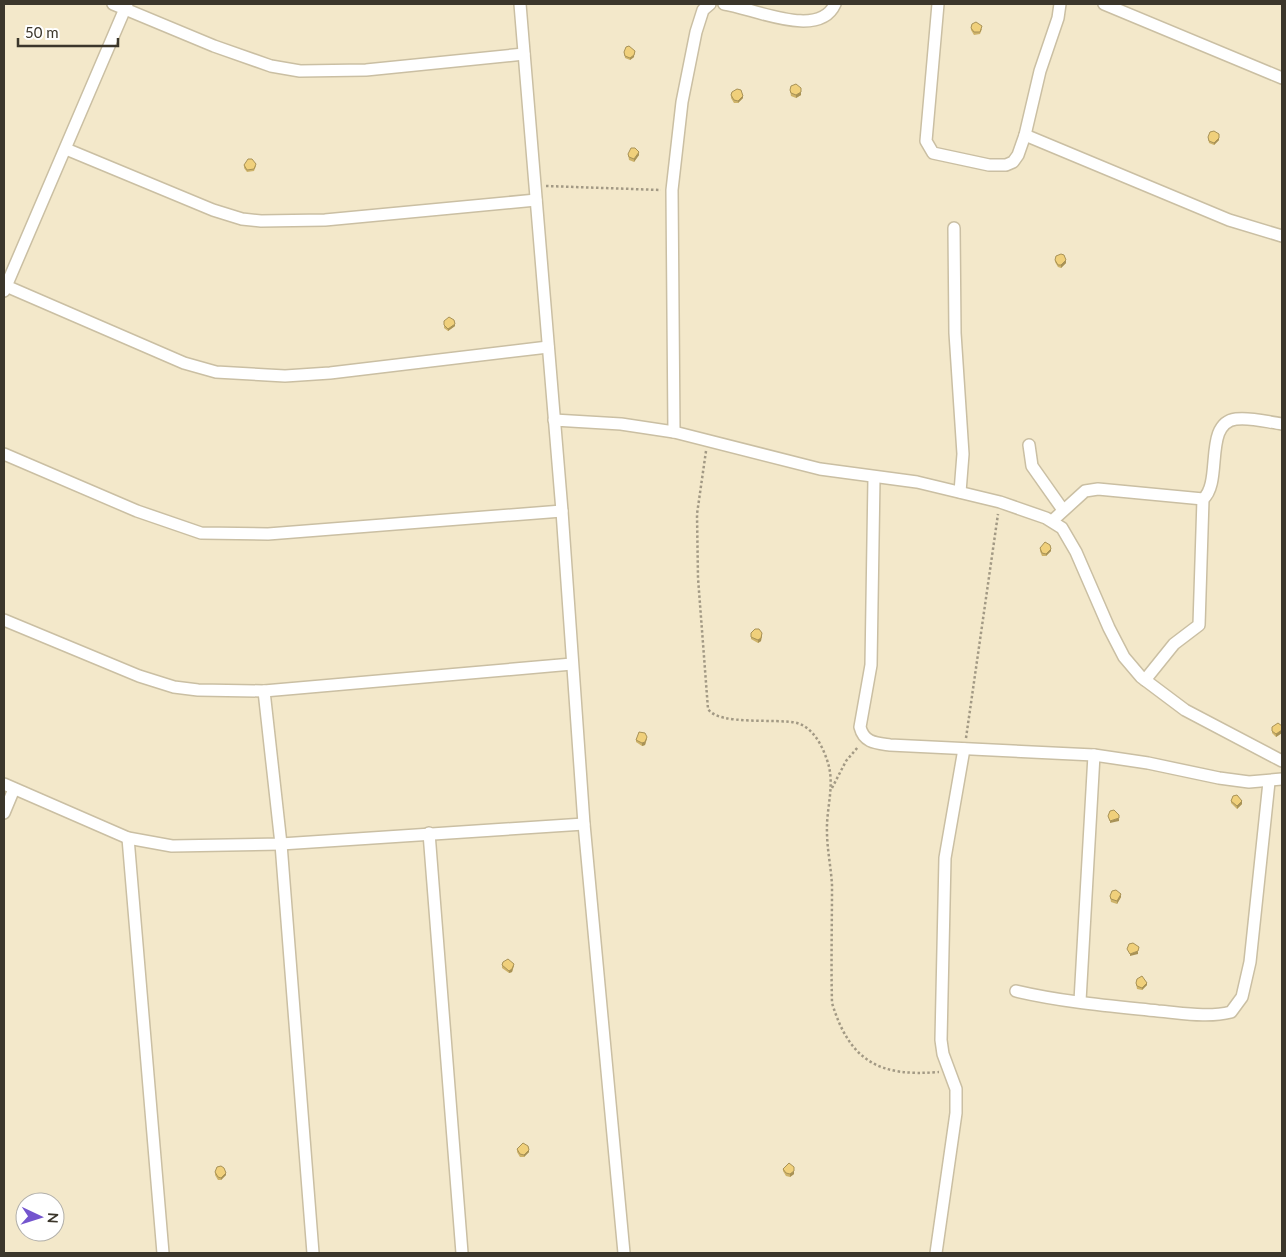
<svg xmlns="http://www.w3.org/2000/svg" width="1286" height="1257" viewBox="0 0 1286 1257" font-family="Lato,sans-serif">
<rect width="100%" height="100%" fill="#f3e8ca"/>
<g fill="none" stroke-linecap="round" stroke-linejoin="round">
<g stroke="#cabfa3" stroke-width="14">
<g id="minor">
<path d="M113,4l101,42 57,20 29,5 66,-1 158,-16"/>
<path d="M520,4l42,507 22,313 40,429"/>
<path d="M724,4c29,4 95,36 111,0"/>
<path d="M938,4l-12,137 7,12 56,12h17l7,-3 5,-7 7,-20 15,-64 18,-53 2,-14"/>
<path d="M1104,4l178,74"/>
<path d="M1025,135l204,85 53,16"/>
<path d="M66,149l147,61 29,9 19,2 64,-1 211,-20"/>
<path d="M954,228l1,105 8,121 -3,38"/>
<path d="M6,286l178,77 32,9 69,4 45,-3 218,-26"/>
<path d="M4,291l123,-287"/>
<path d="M554,420l67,4 53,8 146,37 97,13 83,20 46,16 16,10 14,24 33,76 15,29 17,20 44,33 97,51"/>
<path d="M674,432l-2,-242 10,-88 14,-70 7,-22 7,-6"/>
<path d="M1029,445l3,21 31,44"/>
<path d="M4,454l133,57 64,22 67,1 294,-23"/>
<path d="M874,478l-3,187 -11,62c4,16 16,16 30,18l204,10 54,8 71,15 30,4 33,-3"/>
<path d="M1052,521l33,-30 13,-2 105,10c20,-17 0,-76 33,-80 15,-2 31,3 46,5"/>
<path d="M4,620l135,56 35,11 24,3 66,1 308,-27"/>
<path d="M1145,680l29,-36 25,-19 4,-126"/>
<path d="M264,691l17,153 32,409"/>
<path d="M4,784l124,54 44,8 109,-2 303,-20"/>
<path d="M4,813l10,-24"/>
<path d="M429,833l33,420"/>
<path d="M128,838l35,415"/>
<path d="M1016,991c47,11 95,15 142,20 24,2 50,7 73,1l11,-15 8,-35 19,-180"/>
<path d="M1080,1001l14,-246"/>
<path d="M936,1253l20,-140v-24l-13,-35 -2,-14 4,-182 19,-109"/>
</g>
</g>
<g stroke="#a29984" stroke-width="2.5" stroke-dasharray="2.5 2.5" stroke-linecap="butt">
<path d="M546,186l115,4"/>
<path d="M706,451l-9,63 1,64 10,131c11,17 69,9 89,14 17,5 26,24 31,40 7,23 -2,46 -1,69 0,17 4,35 5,53 0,39 -1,79 0,118 18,59 48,74 107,69"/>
<path d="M966,738l32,-224"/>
<path d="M832,788l14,-27 12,-14"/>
</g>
<use href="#minor" stroke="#fff" stroke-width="11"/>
</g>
<g fill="#ceb36a">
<path d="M971,28l11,1 -2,5 -6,1 -3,-5z"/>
<path d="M635,51l-1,6 -4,3 -5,-2 -1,-6z"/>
<path d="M790,90l11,1v4l-5,3 -5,-2z"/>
<path d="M731,95l12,3 -5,5h-4l-3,-5z"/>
<path d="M1208,137l11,3 -5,5 -5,-2z"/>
<path d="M628,154l11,1 -5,7 -5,-2z"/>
<path d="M244,165l12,1 -2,5 -7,1 -3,-4z"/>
<path d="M1055,260l11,3 -5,5 -3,-1 -3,-5z"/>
<path d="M444,321l11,5 -7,5 -4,-3z"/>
<path d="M1040,548l11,3 -5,5h-4l-2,-5z"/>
<path d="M751,633l11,3 -1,5 -3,2 -7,-4z"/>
<path d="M1282,726v7l-6,4 -4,-4v-6z"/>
<path d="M647,739l-2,6 -3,1 -6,-4v-2z"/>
<path d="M1231,801l11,3 -5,5 -6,-6z"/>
<path d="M1110,896l11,1 -4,7 -6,-2z"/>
<path d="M502,965l12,1 -2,6 -3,1 -7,-5z"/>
<path d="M1136,983l11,2 -5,5 -5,-1z"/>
<path d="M517,1149l12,3 -5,5h-4l-3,-5z"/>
<path d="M794,1167v7l-4,3 -4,-1 -3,-5v-2z"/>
<path d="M215,1172l11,3 -5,5h-3l-3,-5z"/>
</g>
<g fill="#a89256">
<path d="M634,55v2l-4,3v-2z"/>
<path d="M801,92v3l-5,3v-3z"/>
<path d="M743,96v2l-5,5v-2z"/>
<path d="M1219,138v2l-5,5v-2z"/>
<path d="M639,152v3l-5,7v-3z"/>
<path d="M1066,260v3l-5,5v-3z"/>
<path d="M455,324v2l-7,5v-2z"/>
<path d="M1051,549v2l-5,5v-2z"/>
<path d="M762,633l-1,8 -3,2v-3z"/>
<path d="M1282,730v3l-6,4v-3z"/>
<path d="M647,737l-2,8 -3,1v-3z"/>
<path d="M1242,801v3l-5,5v-3z"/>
<path d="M1119,818v3l-9,2v-2z"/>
<path d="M1121,894v3l-4,7v-3z"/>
<path d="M1138,951v3l-8,2v-2z"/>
<path d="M514,964l-2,8 -3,1v-2z"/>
<path d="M1147,983v2l-5,5v-2z"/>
<path d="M529,1150v2l-5,5v-2z"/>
<path d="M794,1171v3l-4,3v-3z"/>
<path d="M226,1173v2l-5,5v-2z"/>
</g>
<g fill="#f0d07b" stroke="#a89256">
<path d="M976,22l6,4 -2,6h-6l-3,-4 1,-4z"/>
<path d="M629,46l6,5 -1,4 -4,3 -5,-2 -1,-4 2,-5z"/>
<path d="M796,84l5,4v4l-5,3 -5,-2 -1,-3 1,-4z"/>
<path d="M737,89l4,1 2,6 -5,5 -4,-1 -3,-5 1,-3z"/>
<path d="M1214,131l5,3v4l-5,5 -5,-2 -1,-4 2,-5z"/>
<path d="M631,148h4l4,4 -5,7 -5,-2 -1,-3z"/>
<path d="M248,159h4l4,5 -2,5 -7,1 -3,-5z"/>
<path d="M1061,254l3,1 2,5 -5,5h-3l-3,-5 1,-4z"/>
<path d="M449,317l5,3 1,4 -7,5 -4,-4v-4z"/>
<path d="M1045,542l5,3 1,4 -5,5 -4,-1 -2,-5z"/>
<path d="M755,629h4l3,4 -1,5 -3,2 -7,-3v-4z"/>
<path d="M1278,723l4,3v4l-6,4 -4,-3v-4z"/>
<path d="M639,732l6,1 2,4 -2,5 -3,1 -6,-3z"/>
<path d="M1237,795l5,6 -5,5 -6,-5 2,-5z"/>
<path d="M1114,810l5,5v3l-9,3 -2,-5 2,-5z"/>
<path d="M1116,890l5,4 -4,7 -6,-2 -1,-3 2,-5z"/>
<path d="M1133,943l6,4 -1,4 -8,3 -3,-5 2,-5z"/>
<path d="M508,959l6,5 -2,5 -3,2 -7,-6 1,-3z"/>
<path d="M1142,976l5,7 -5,5 -5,-2 -1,-3 1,-4z"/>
<path d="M523,1143l5,3 1,4 -5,5 -4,-1 -3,-5z"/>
<path d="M789,1163l5,4v4l-4,3 -4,-1 -3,-4z"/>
<path d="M221,1166l3,2 2,5 -5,5 -3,-1 -3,-5 2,-5z"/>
</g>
<rect width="1286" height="1257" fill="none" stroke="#3b362b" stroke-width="10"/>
<g transform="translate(40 1217) rotate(94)"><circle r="24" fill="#ffffff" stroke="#b1afaa"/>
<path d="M0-4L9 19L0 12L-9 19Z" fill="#7455ce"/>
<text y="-8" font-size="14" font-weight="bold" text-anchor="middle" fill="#3b362b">N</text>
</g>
<path d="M18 38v8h100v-8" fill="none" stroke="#3b362b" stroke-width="2.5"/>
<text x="25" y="38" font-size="15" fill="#3b362b" stroke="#ffffff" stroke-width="4" paint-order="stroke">50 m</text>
</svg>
